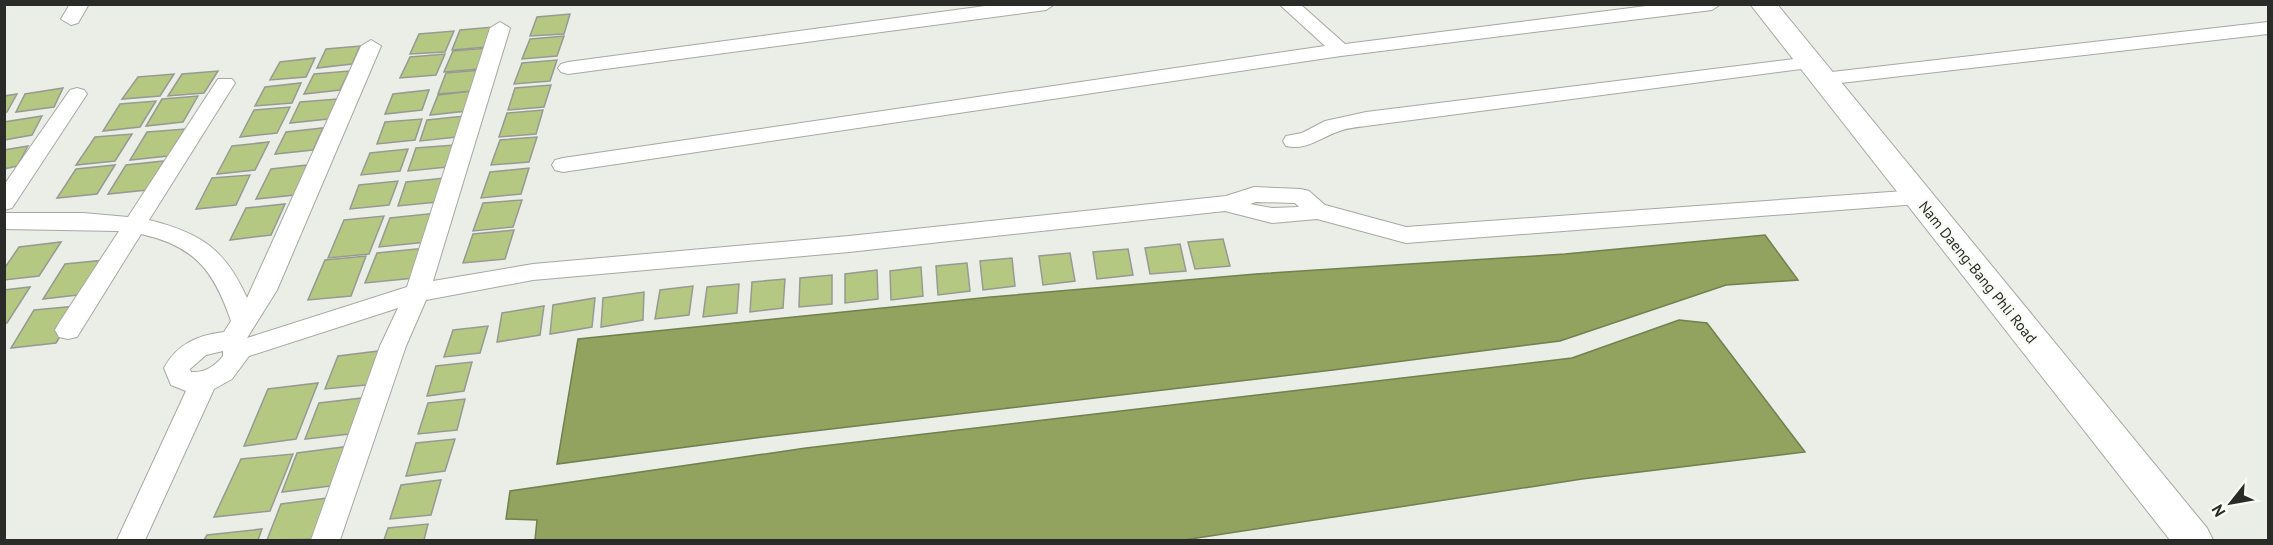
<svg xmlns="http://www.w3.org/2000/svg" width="2273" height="545" viewBox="0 0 2273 545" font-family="'PT Sans',sans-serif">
<rect width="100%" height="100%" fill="#ebede7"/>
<g fill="#91a35f" stroke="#727f4e" stroke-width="1.5">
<path d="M1765,235l33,45 -72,5 -166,56 -227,29 -570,67 -206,27 21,-125 413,-42 265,-23 309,-20z"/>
<path d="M1679,320l28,3 98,129 -223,27 -398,61h-649l2,-20 -31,-1 4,-28 296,-43 766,-90z"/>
</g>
<g fill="#b5c882" stroke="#979993" stroke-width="1.5">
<path d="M570,14l-6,20 -34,2 7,-19z"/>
<path d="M494,27l-7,20 -35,3 8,-20z"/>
<path d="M454,31l-9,21 -35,2 9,-20z"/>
<path d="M564,36l-7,20 -35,3 8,-20z"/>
<path d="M360,46l-8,18 -35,4 9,-19z"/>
<path d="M488,48l-8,21 -36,3 9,-21z"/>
<path d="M445,54l-9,21 -36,3 10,-21z"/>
<path d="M315,58l-9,19 -36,3 10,-18z"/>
<path d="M557,60l-7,21 -36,3 8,-21z"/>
<path d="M481,70l-8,21 -35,3 8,-21z"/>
<path d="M218,71l-14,22 -36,3 14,-22z"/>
<path d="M349,71l-9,19 -36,4 10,-20z"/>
<path d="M174,74l-14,22 -38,3 16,-22z"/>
<path d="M301,83l-9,20 -37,3 10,-19z"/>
<path d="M551,85l-7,22 -36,3 7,-22z"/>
<path d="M63,88l-9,19 -38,5 9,-18z"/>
<path d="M429,90l-7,20 -37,4 8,-20z"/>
<path d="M473,91l-6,20 -37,4 8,-20z"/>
<path d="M17,94l-10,18 -3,1v-17z"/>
<path d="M198,96l-15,26 -37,4 16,-27z"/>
<path d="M337,99l-9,20 -38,4 10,-21z"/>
<path d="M156,101l-16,26 -37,4 17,-27z"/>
<path d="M290,107l-13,26 -37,4 14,-27z"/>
<path d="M543,110l-7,24 -37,3 8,-24z"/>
<path d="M42,116l-10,19 -28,5v-18z"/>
<path d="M464,116l-7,21 -37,4 7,-21z"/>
<path d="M422,119l-7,21 -38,4 8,-22z"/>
<path d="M323,128l-10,22 -38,4 11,-22z"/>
<path d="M185,129l-17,27 -38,4 17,-28z"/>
<path d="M132,134l-17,27 -39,4 19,-28z"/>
<path d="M537,137l-8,25 -38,3 9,-25z"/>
<path d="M269,142l-14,28 -38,4 15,-28z"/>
<path d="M454,145l-7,22 -39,4 8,-23z"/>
<path d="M28,146l-11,20 -13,3v-19z"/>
<path d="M408,149l-8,22 -39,4 9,-22z"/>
<path d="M164,161l-17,29 -39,4 18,-29z"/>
<path d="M115,165l-18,29 -40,4 19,-29z"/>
<path d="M308,165l-13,30 -39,4 15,-30z"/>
<path d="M529,168l-8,26 -40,4 9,-26z"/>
<path d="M250,175l-14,30 -40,4 16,-31z"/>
<path d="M445,178l-8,24 -39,4 8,-24z"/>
<path d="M398,181l-9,24 -39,4 9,-24z"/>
<path d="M522,200l-9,27 -40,4 10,-28z"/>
<path d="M285,204l-14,31 -41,5 16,-32z"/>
<path d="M437,213l-10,29 -48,5 11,-29z"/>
<path d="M384,216l-15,38 -41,4 16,-38z"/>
<path d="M514,230l-9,29 -42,4 10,-29z"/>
<path d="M1223,239l7,27 -35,3 -7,-27z"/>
<path d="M61,242l-22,34 -35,4v-11l15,-22z"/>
<path d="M1180,244l6,27 -36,3 -5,-26z"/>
<path d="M426,248l-11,30 -50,5 12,-30z"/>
<path d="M1128,249l5,26 -36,4 -4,-27z"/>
<path d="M1070,253l5,28 -32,4 -4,-29z"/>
<path d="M366,256l-15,40 -43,4 17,-40z"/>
<path d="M1012,258l3,28 -32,4 -3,-29z"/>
<path d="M106,260l-20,34 -43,5 22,-35z"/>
<path d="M967,263l3,28 -32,4 -2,-29z"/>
<path d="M921,267l2,29 -32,4 -1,-29z"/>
<path d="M877,270l1,29 -33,4v-29z"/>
<path d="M832,275v29l-33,3 1,-29z"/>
<path d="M785,279l-2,29 -33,4 2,-30z"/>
<path d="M739,284l-2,29 -34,4 4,-30z"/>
<path d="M693,286l-4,29 -34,4 5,-29z"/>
<path d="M30,287l-23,36h-3v-33z"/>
<path d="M644,292l-1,28 -42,7 2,-29z"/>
<path d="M595,298l-3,29 -42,7 3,-29z"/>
<path d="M78,306l-22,37 -45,5 23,-38z"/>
<path d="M544,306l-4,29 -43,7 5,-29z"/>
<path d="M488,326l-8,27 -36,4 9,-27z"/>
<path d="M387,350l-11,34 -51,5 13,-33z"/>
<path d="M472,362l-8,29 -37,5 9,-30z"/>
<path d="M318,383l-22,56 -52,7 24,-57z"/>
<path d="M371,397l-13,36 -53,6 14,-36z"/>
<path d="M465,399l-8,31 -39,4 10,-31z"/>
<path d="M455,439l-10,32 -39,5 10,-33z"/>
<path d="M351,446l-13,39 -56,7 15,-39z"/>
<path d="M293,454l-23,57 -56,6 27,-58z"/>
<path d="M441,480l-10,35 -41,4 11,-34z"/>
<path d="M336,497l-15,42 -54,1 14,-36z"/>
<path d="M428,524l-4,16h-40l4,-12z"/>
<path d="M262,529l-4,11h-54l3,-5z"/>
</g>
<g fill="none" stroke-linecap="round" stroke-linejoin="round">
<g stroke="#a6a8a2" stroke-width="2">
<g id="street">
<path d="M70,4h19l-11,19 -7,2 -10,-6z"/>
<path d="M1000,4h55l-9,6 -478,64 -7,-2 -3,-4 3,-4 7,-2z"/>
<path d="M1279,4h21l45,40 317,-40h59l-9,6 -371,46 -778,116 -8,-2 -3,-5 3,-5 8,-2 762,-112z"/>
<path d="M500,22l10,6 -77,253 100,-17 316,-28 377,-40 28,-9 47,2 8,2 16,14 81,22 512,-37 8,2 3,5 -3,5 -8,2 -512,39 -89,-24 -45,4 -47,-12 -376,41 -316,28 -107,20 -20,46 -66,194h-29l69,-194 18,-38 -149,48 -17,23 -18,10 -69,151h-28l69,-149 -15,-6 -7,-17c13,-24 34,-33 60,-36l7,-11c-17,-50 -36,-75 -90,-87l-64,103 -9,2 -9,-2 -4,-7 4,-7 60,-92 -115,-2v-16h79l45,4 90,-138h14l3,4 -86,137c52,13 76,29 98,78l114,-252 10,-6 10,6 -104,244 -30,48 160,-51 83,-259zM1256,202l39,1 4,4 -27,1 -22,-4zM223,351v5c-8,10 -18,17 -32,16l-1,-3 16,-14z"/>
<path d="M2268,22v12l-445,51 -7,-2 -3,-4 3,-4 7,-2z"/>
<path d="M1810,57l7,2 3,4 -3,4 -451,59c-9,1 -20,2 -29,6 -17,6 -32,19 -51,14l-3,-5 3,-5 16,-3 23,-12 41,-9z"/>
<path d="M77,88l7,2 3,4 -75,114 -8,2v-25l66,-95z"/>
</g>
</g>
<g stroke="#a6a8a2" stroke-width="2">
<path id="secondary" d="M1750,4h27l430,524 6,12h-43z"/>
</g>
<use href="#street" fill="#fff" fill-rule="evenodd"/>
<use href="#secondary" fill="#fff" fill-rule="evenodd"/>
</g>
<g text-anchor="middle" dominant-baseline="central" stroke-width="4.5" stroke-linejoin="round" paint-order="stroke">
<g font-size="15" fill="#2a2b28" stroke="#f8faf4">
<text transform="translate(1978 272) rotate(51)">Nam Daeng-Bang Phli Road</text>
</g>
</g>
<rect width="2273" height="545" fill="none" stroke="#2a2b28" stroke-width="12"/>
<g transform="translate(2231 503) rotate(239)" stroke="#f8faf4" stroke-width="4.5" paint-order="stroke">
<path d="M0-4.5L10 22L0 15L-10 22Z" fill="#2a2b28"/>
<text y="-9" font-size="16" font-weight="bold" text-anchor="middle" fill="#2a2b28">N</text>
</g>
</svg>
